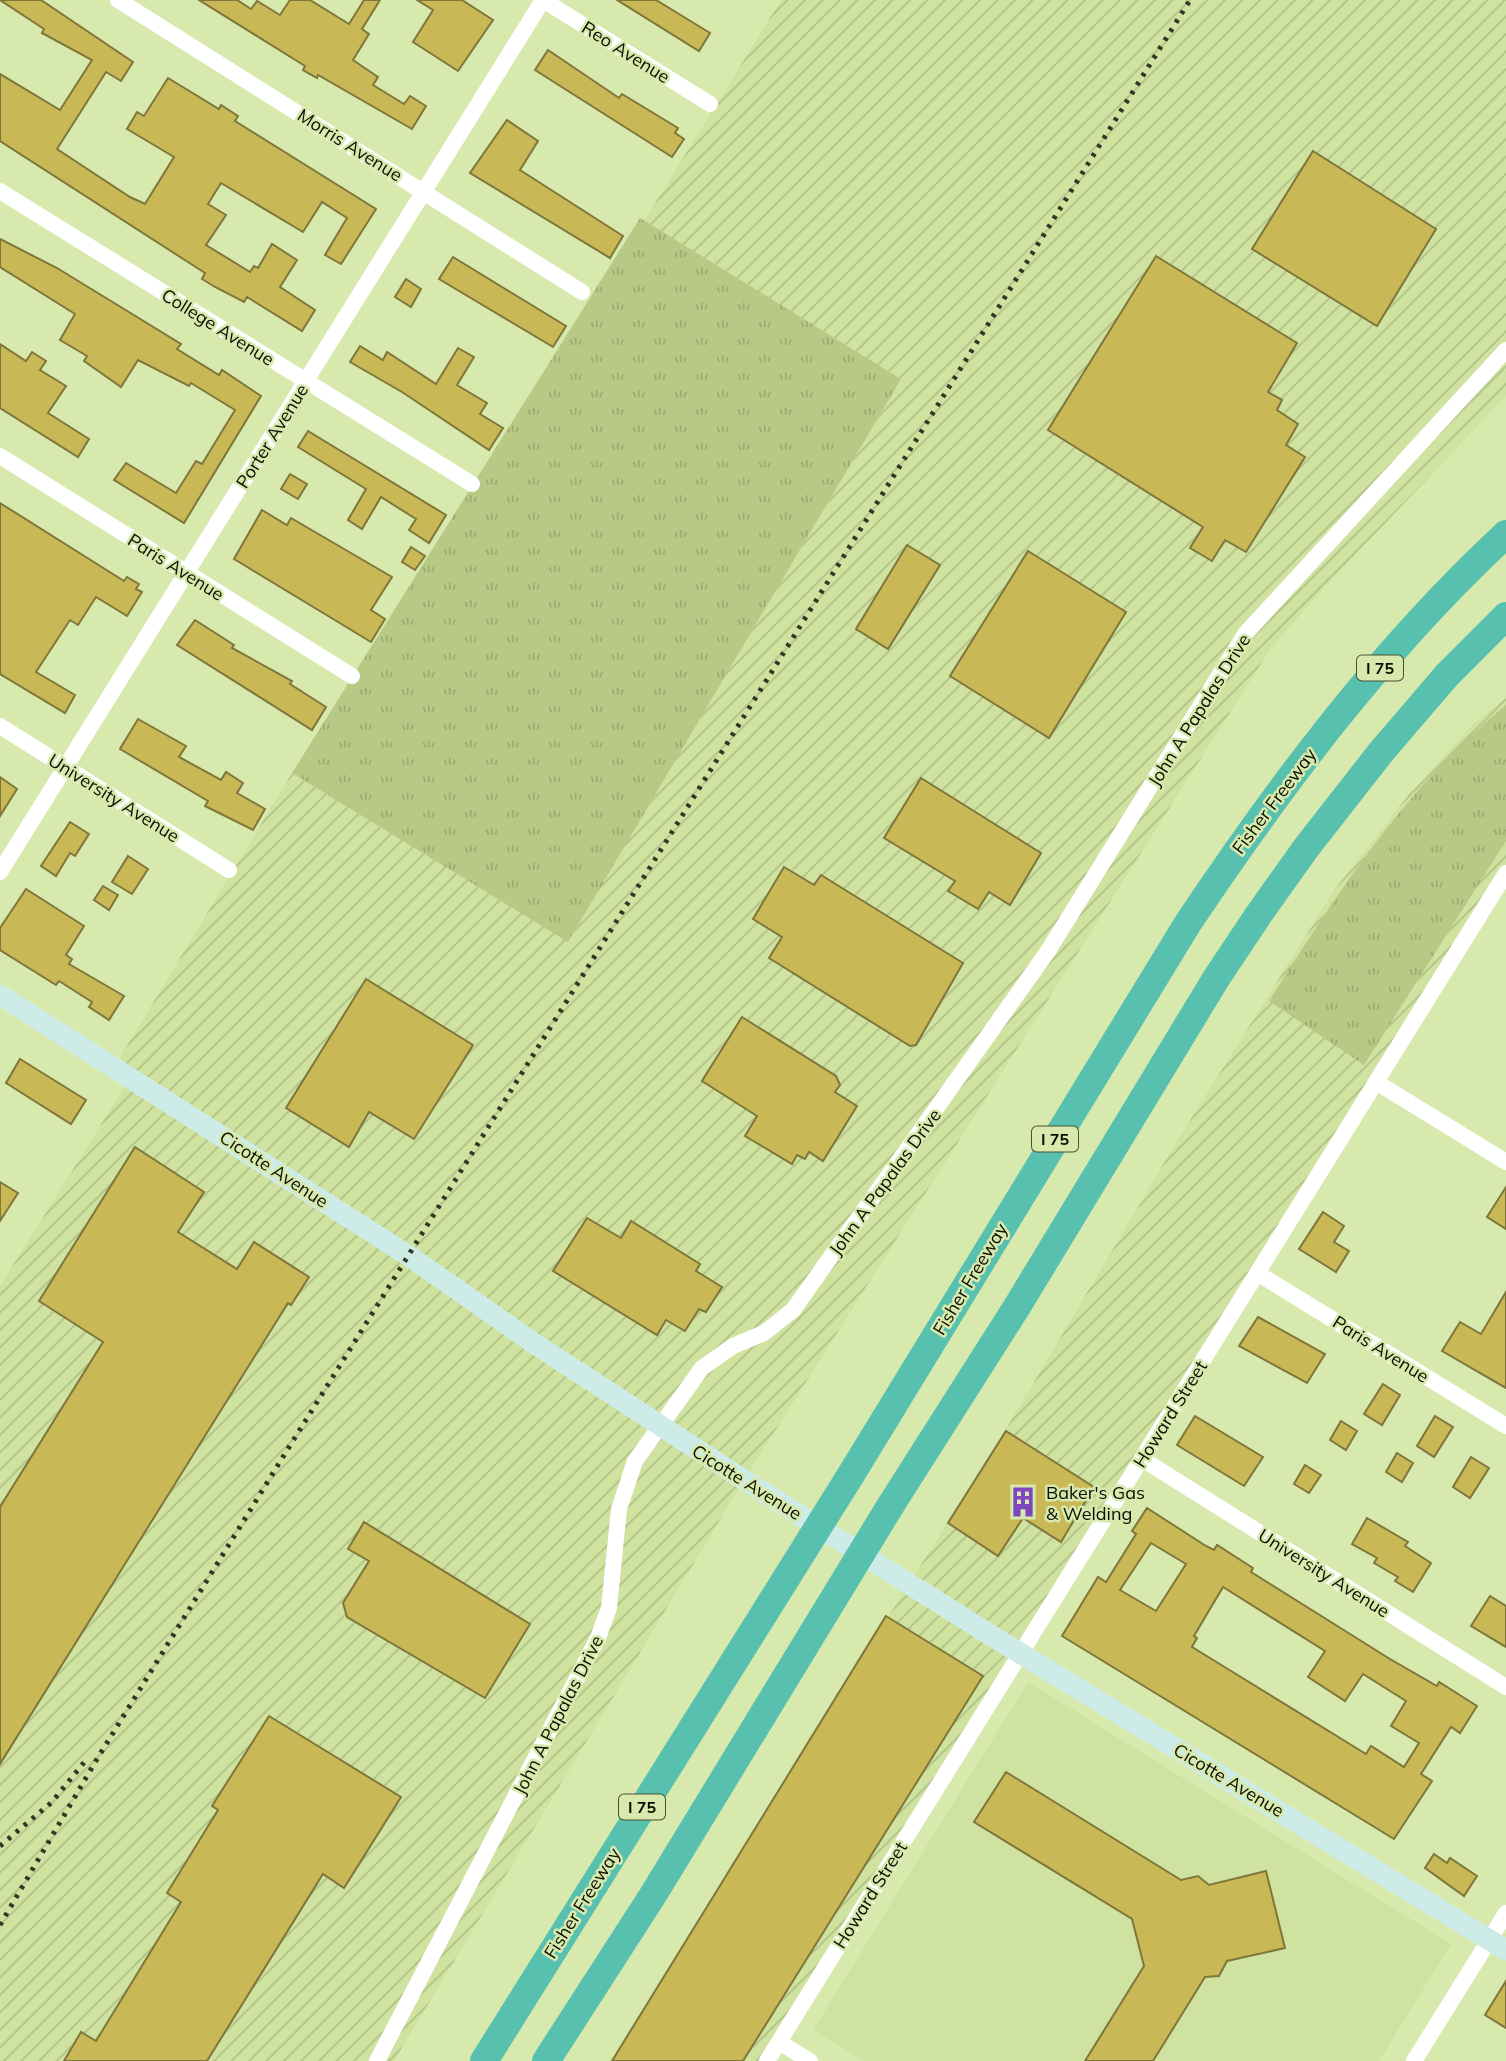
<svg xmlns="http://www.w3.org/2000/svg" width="1506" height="2061" viewBox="0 0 1506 2061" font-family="Mulish,sans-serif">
<defs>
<pattern id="industrial-furrows" width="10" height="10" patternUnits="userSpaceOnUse" patternTransform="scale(1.75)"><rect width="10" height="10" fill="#cfe29f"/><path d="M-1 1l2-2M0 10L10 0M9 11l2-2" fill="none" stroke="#b0c187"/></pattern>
<pattern id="grass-tufts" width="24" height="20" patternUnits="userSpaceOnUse" patternTransform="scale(1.75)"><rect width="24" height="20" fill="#b7c985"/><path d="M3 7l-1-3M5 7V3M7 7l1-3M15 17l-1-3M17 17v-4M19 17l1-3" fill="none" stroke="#9cab71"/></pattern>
</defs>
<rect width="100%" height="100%" fill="#d8e9ae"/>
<path fill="#cfe29f" d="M1028,1682l423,262 -72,117h-515l-51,-31z"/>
<g fill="url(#industrial-furrows)">
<path d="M781,0h725v396l-185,195 -52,60 -525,829 -350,581h-394v-775l130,-208 -16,-11 178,-294 276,168 333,-562 -257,-158z"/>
<path d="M1506,698v175l-739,1188h-157l396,-632 171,-288 158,-252 75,-96 63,-69z"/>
</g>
<g fill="url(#grass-tufts)">
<path d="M640,218l261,161 -333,563 -276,-169z"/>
<path d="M1506,705v136l-142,224 -95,-64c68,-108 137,-215 237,-296z"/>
</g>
<g fill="#c8b956" stroke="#7f763c" stroke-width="2" fill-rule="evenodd">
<path d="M0,0h41l92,62 -12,19 -15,-9 -49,77 73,48 15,7 29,-47 -47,-28 10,-17 7,4 24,-38 51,31 2,-4 17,11 -3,5 141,88 -35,55 -16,-9 22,-37 -25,-16 -19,30 -82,-49 -13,21 18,11 -20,30 44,27 4,-6 4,2 14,-24 25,16 -17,27 35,23 -13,21 -55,-34 -3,5 -29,-15 -13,-8 3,-6 -205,-132v-67l60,36 32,-50 -50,-27 2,-4z"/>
<path d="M199,0h38l14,9 6,-8 23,14 10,-15h20l39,24 15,-24h16l-18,29 7,5 -16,26 25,17 -5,8 31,19 6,-8 16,10 -14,23 -94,-54 -1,3 -14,-8 2,-4z"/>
<path d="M417,0h45l31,20 -35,51 -45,-29 20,-32z"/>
<path d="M617,0h39l54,33 -11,18z"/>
<path d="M548,50l71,48 3,-4 56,34 -3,5 9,6 -12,18 -137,-87z"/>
<path d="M507,120l31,21 -18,29 103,66 -13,22 -140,-85z"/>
<path d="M1313,151l123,78 -59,97 -125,-77z"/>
<path d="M0,239l57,29 124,76 -4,5 42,26 3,-5 39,26 -77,127 -70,-43 12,-17 50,30 20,-32 6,3 33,-54 -44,-27 -2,3 -51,-26 -17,27 -37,-26 3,-5 -27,-16 15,-26 -75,-47z"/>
<path d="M1156,256l141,87 -29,49 14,8 -5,10 21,14 -12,21 19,12 -59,95 -21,-12 -13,21 -22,-13 13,-21 -155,-97z"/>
<path d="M453,257l113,69 -13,21 -114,-68z"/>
<path d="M406,279l15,10 -10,18 -16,-10z"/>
<path d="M0,344l26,17 6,-9 14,9 -6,9 26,16 -18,27 41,26 -11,18 -78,-49z"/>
<path d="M360,346l23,14 4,-8 49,32 22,-36 16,9 -17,28 30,18 -7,11 23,14 -14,22 -87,-58 -52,-30z"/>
<path d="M308,431l138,84 -17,28 -20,-13 7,-11 -35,-22 -19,32 -14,-9 18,-31 -68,-42z"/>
<path d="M290,474l17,10 -9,15 -17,-10z"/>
<path d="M0,503l124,78 3,-4 12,7 -3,5 6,3 -15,24 -31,-19 -18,28 -8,-5 -34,52 39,23 -10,18 -65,-39z"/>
<path d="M262,510l25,15 4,-7 101,59 -21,33 14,9 -14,23 -137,-83z"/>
<path d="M907,545l33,20 -52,84 -32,-20z"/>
<path d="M411,547l14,9 -10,14 -13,-8z"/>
<path d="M1028,551l98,61 -77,126 -99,-62z"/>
<path d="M195,620l39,25 -2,3 60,33 -2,3 36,23 -14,23 -135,-85z"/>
<path d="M138,719l48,27 -7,11 42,23 5,-8 17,11 -6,10 28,16 -12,21 -48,-24 3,-5 -88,-52z"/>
<path d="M0,777l17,12 -17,27z"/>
<path d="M921,778l120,75 -31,52 -21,-13 -11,17 -30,-18 7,-10 -71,-43z"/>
<path d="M70,822l19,12 -14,22 -5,-3 -14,23 -15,-10z"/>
<path d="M128,856l20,13 -16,25 -20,-12z"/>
<path d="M784,867l30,18 7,-10 142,88 -47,82 -6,1 -141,-88 13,-21 -29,-18z"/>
<path d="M103,886l15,9 -9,15 -15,-10z"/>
<path d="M26,889l58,37 -18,29 6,4 -3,5 55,32 -15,24 -20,-13 3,-5 -33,-21 -3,4 -56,-35v-22z"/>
<path d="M366,979l107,66 -59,94 -45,-27 -20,35 -63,-39z"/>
<path d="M742,1017l94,59 4,9 -5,7 22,14 -34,55 -14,-9 -4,7 -8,-4 -5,9 -47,-28 12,-20 -55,-35z"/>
<path d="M20,1059l66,41 -15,24 -65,-41z"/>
<path d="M135,1147l69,45 -26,40 59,37 17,-27 55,35 -18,28 -3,-2 -288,461v-257l103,-165 -64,-41z"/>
<path d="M0,1182l18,11 -18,28z"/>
<path d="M1506,1187v42l-19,-12z"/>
<path d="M1323,1212l21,14 -10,16 15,9 -13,21 -37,-23z"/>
<path d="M587,1218l34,20 10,-17 69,43 -4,7 26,16 -16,25 -7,-3 -14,22 -19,-11 -9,15 -104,-64z"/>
<path d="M1506,1292v96l-64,-37 18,-29 21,12z"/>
<path d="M1258,1317l67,37 -18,29 -68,-37z"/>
<path d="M1383,1384l17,11 -18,30 -18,-11z"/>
<path d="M1195,1416l68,41 -19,29 -67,-41z"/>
<path d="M1435,1416l18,11 -19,30 -17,-11z"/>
<path d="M1341,1421l16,10 -11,19 -16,-10z"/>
<path d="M1006,1431l88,56 -33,55 -38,-24 -25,38 -50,-33z"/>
<path d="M1397,1453l16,10 -11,19 -16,-10z"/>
<path d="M1471,1457l18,11 -19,30 -17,-11z"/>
<path d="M1305,1465l16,10 -12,18 -15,-9z"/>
<path d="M1147,1508l59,38 8,4 3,-5 36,23 -2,4 139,87 47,27 2,-4 38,24 -17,27 -9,-6 -30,47 11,7 -38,58 -332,-203 36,-59 8,5 30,-48 -4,-3zM1151,1543l35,21 -30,47 -36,-21zM1223,1587l102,64 -17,26 37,24 18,-27 43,27 -15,25 28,17 -15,24 -33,-21 -5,8 -174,-107 5,-9 -3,-2z"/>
<path d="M1367,1518l41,24 -3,4 26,17 -18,29 -18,-11 3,-4 -24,-14 3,-5 -25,-14z"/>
<path d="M364,1522l166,102 -45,74 -138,-81 -4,-14 26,-42 -21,-12z"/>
<path d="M1490,1596l16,10v41l-35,-21z"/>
<path d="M886,1616l97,60 -240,385h-131z"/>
<path d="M269,1716l132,81 -57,91 -21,-14 -116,187h-143l17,-29 15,9 85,-139 -14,-9 51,-83 -6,-4z"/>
<path d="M1006,1772l175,108 17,-4 11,9 57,-14 19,77 -58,13 -8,15 -14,1 -52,84h-68l59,-95 -12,-47 -158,-97z"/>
<path d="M1434,1854l13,9 3,-5 27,18 -13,20 -39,-28z"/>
<path d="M1506,1981v47l-21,-13z"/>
</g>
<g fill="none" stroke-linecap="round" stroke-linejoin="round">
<g stroke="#fff" stroke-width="16">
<path d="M118,0l464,292"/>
<path d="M543,0l167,104"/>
<path d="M0,191l472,293"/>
<path d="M0,456l352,220"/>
<path d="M0,726l229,144"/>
<path d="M0,872l543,-872"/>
<path d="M1376,1082l130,80"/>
<path d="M1257,1273l249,153"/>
<path d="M1142,1459l364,228"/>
<path d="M779,2042l31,19"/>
<path d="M377,2061l221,-423 11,-30 10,-99 16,-48 67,-93 31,-22 31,-13 29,-23 255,-359 197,-317 261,-284"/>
<path d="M767,2061l739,-1188"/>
<path d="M1414,2061l92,-148"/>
</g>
<path stroke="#cdece7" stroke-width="21" d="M0,995l409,261 126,88 209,136 248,156 514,314"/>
<g stroke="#57c0ae" stroke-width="28">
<path d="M484,2061l368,-588 336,-550c93,-139 195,-275 318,-389"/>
<path d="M546,2061l107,-166 236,-387 129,-203 199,-328 42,-63 47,-66 75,-96 66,-77 59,-59"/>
</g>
<g stroke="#313721" stroke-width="5" stroke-dasharray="3.5 7" stroke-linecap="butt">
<path d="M0,1846l52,-44 34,-42"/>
<path d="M0,1925l97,-166 189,-307 904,-1452"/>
</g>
</g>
<defs>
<g id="building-bare" transform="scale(2.415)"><path d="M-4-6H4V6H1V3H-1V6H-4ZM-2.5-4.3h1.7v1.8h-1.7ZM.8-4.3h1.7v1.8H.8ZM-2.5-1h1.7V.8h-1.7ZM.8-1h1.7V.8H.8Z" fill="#7c46be" stroke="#d8e9ae" stroke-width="2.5" paint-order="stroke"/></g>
</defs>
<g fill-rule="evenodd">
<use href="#building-bare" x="1023" y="1502"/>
</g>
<g text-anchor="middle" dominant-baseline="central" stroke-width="5" stroke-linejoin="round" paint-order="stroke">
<g fill="#d8e9ae" stroke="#485034" stroke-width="2">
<rect x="1357" y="655.5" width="46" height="25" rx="5"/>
<rect x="1032" y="1126.5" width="46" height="25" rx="5"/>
<rect x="619" y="1794.5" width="46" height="25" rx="5"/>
</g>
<g font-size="16" font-weight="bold" fill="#0a0e00">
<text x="1380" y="668">I 75</text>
<text x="1055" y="1139">I 75</text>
<text x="642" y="1807">I 75</text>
</g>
<g font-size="18" fill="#0a0e00" stroke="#d8e9ae">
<text transform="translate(626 52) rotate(32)">Reo Avenue</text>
<text transform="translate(350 145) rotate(32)">Morris Avenue</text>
<text transform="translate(218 327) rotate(32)">College Avenue</text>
<text transform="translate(272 436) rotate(-58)">Porter Avenue</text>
<text transform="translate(176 567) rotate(32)">Paris Avenue</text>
<text transform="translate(1199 710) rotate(-58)">John A Papalas Drive</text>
<text transform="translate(114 798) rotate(32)">University Avenue</text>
<text transform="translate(1274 801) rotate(-53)">Fisher Freeway</text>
<text transform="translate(274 1169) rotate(33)">Cicotte Avenue</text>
<text transform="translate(885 1182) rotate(-54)">John A Papalas Drive</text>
<text transform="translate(970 1279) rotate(-59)">Fisher Freeway</text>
<text transform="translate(1381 1349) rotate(32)">Paris Avenue</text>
<text transform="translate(1170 1414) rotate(-58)">Howard Street</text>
<text transform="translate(747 1482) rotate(32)">Cicotte Avenue</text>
<text transform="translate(1324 1573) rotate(32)">University Avenue</text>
<text transform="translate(558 1715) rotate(-63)">John A Papalas Drive</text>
<text transform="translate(1229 1780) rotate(31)">Cicotte Avenue</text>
<text transform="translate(870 1895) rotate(-58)">Howard Street</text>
<text transform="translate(582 1903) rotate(-58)">Fisher Freeway</text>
</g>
<g font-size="18" fill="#0a0e00" stroke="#d8e9ae" text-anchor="start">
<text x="1046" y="1492">Baker's Gas<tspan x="1046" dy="21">&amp; Welding</tspan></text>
</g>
</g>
</svg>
